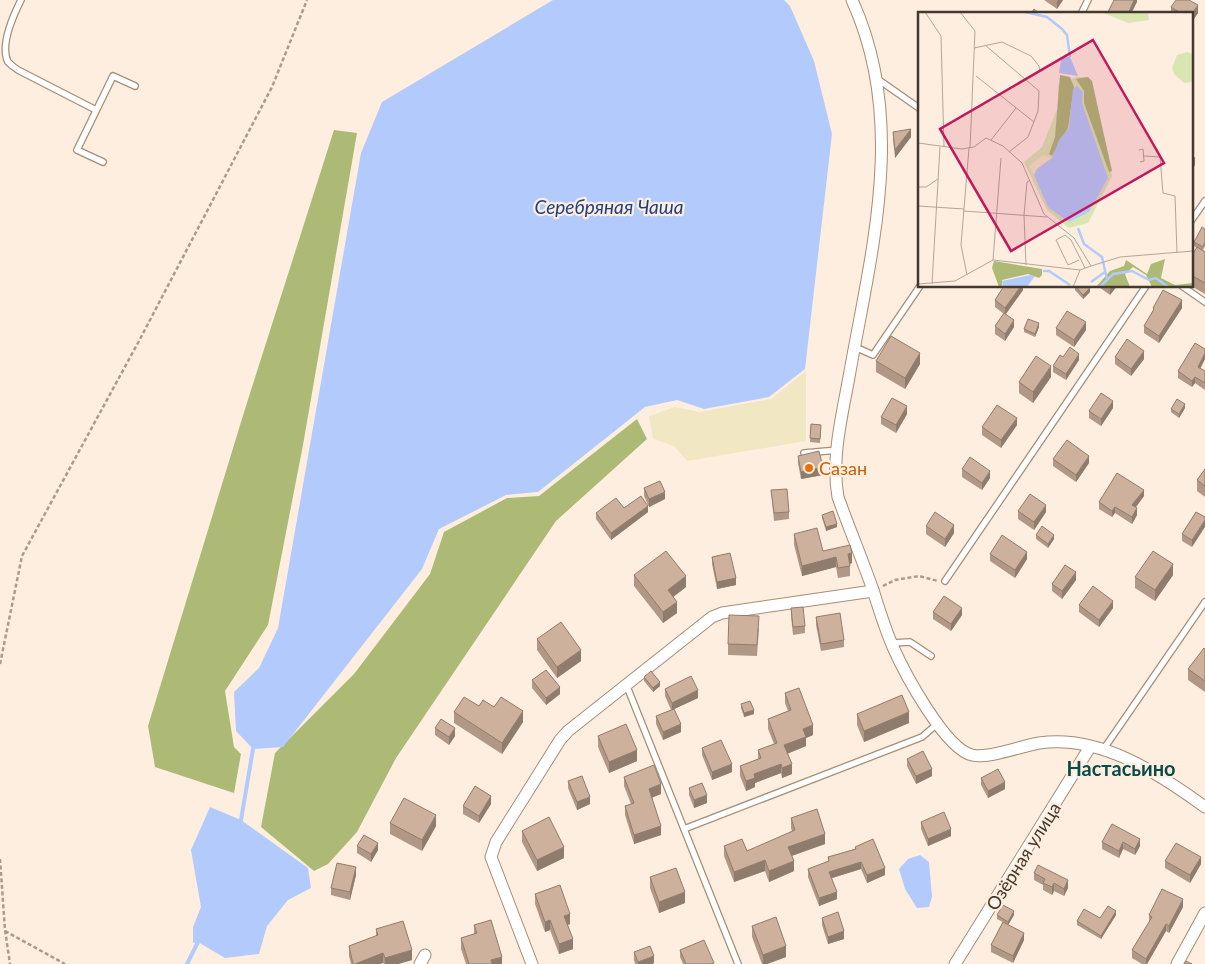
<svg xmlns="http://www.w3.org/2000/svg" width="1205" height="964" viewBox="0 0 1205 964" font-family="Lato,sans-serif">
<rect width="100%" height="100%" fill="#feeedf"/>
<g fill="#acba76">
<path d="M334,130l23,3 -54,312 -35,180 -43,66 9,56 7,7 -7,39 -79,-26 -7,-41 97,-317z"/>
<path d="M637,419l10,20 -91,82 -160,237 -39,74 -29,32 -14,7 -53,-44 14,-74 79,-79 76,-100 14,-42 63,-34 32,-2z"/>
</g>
<path fill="#f1e7c2" d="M806,371v70l-119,20 -13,-15 -21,-7 -4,-23 26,-9 25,5 71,-13z"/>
<g fill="#b2cbfc">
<path d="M553,0h231l6,6 24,55 18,73 -27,235 -36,28 -65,12 -27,-9 -32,7 -107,85 -32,3 -67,34 -17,40 -139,178 -30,2 -17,-18 -2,-39 25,-24 19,-40 83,-475 21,-51z"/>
<path d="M210,807l31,13 67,48 3,20 -23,12 -21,26 -8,28 -34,4 -27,-16 -5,1v-16l8,-20 -10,-57z"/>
<path d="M920,855l9,7 3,35 -3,10 -12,1 -12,-19 -6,-20 9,-10z"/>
</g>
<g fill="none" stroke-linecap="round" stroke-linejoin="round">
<g stroke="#b2cbfc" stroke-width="4">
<path d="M241,820l12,-71"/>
<path d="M187,964l11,-22"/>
</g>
<g stroke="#a68d76" stroke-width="8">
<g id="service">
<path d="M21,0c-8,16 -21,46 -13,62 3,3 7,6 10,8l78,40"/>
<path d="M1081,14l7,-14"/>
<path d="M876,78l43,30"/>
<path d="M103,162l-26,-12 36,-74 22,10"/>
<path d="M1191,221l14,-20"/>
<path d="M1182,286l23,16"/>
<path d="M855,347l18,8 47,-69"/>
<path d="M804,453l34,-3"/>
<path d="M945,581l201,-295"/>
<path d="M891,643l19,-1 21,14"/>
<path d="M626,684l112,280"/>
<path d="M1103,750l102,-148"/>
<path d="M684,829l238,-92 15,-13"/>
</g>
</g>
<g stroke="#a68d76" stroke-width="13">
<g id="minor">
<path d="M852,0c56,122 19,252 -3,377 -7,39 -18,81 -11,120 11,31 24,62 35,93 6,19 12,39 20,57 11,25 52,102 79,108 17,4 49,-9 67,-12 61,-9 119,30 166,64"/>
<path d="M420,964l5,-9"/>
<path d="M532,964l-41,-107 5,-15 64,-102 8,-9 144,-114 10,-4 151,-22"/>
<path d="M955,964l135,-217"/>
<path d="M1177,964l28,-51"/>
</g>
</g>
<g stroke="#a99b8f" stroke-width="2.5" stroke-dasharray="4 2.5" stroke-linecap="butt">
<path d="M883,586l12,-6 24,-4 19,5"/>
<path d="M0,664l22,-108 117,-215 133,-254 35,-87"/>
<path d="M0,859l5,71 5,34"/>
<path d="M5,931l60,33"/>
</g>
<use href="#service" stroke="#fff" stroke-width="5.5"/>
<use href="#minor" stroke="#fff" stroke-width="11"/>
</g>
<g fill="#b19886">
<path d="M1044,0h19l-6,9z"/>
<path d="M1171,7l27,6 -7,10v-9h-20z"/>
<path d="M893,132l18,5 -16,21 -2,-19z"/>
<path d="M1205,229v17l-2,4 2,2v42l-14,-8v-29l6,-9 -3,-2v-4z"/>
<path d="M1023,286v4l-17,24 8,13 -9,14 -10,-7v-8l9,-12 -9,-7v-7z"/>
<path d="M1075,286l15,6 -7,7 -8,-9z"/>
<path d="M1099,286h18l-7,9 -11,-8z"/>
<path d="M1153,308h29l-23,35 -15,-10v-7l9,-15z"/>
<path d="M1039,327l-4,10 -11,-5v-3z"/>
<path d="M1056,328l30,2 -12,17 -18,-12z"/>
<path d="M1205,349v10l-5,9 5,3v19l-10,-7 -3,4 -14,-9v-7z"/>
<path d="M1063,357l16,3 -13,20 -13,-8v-6z"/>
<path d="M1115,357l29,2 -13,17 -16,-12z"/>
<path d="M876,361l44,3 -15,25 -29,-17z"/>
<path d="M1051,377l-18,26 -14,-10v-11z"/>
<path d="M1113,408l-12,18 -12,-8v-7z"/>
<path d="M1185,408l-6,10 -8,-6v-3z"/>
<path d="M907,414l-11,19 -15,-9v-7z"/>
<path d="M811,424l10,1 -1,18 -10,-1z"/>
<path d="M1017,425l-16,23 -19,-13v-8z"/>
<path d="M798,456l25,19 -22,4 -3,-16z"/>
<path d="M1053,459l36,4 -13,19 -23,-16z"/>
<path d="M962,469l28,9 -8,12 -20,-13z"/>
<path d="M1205,469v28l-8,-6v-11z"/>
<path d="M644,488l21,11 -16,8 -5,-11z"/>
<path d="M771,490l18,22v7l-15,2z"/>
<path d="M1144,496l-8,11 1,8 -5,9 -17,-11 -3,4 -13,-8v-7z"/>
<path d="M624,508l24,4 -37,28 -15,-21v-6z"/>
<path d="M1018,511l28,1 -12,18 -16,-11z"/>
<path d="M1196,512l-4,35 -10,-6v-7z"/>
<path d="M822,515l15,12 -11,4 -4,-13z"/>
<path d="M926,526l28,7 -9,14 -19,-13z"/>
<path d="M794,534l29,17 29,12 -2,1v12l-12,2 -2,-11 -34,9 -8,-31z"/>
<path d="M1036,535l18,4 -6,9 -12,-9z"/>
<path d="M990,554l37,5 -12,19 -25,-17z"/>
<path d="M712,557l24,28 -19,4 -5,-25z"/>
<path d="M634,575l52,12 -13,10 4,16 -14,10 -29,-37z"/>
<path d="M1173,575l-18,26 -20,-13v-11z"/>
<path d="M1076,580l-14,19 -10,-8v-7z"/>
<path d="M1079,605l34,3 -14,19 -20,-15z"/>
<path d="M791,608l14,18v7l-12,2 -2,-19z"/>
<path d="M933,612l29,3 -11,16 -18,-12z"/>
<path d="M816,617l28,23v7l-23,4 -5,-26z"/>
<path d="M759,628l-2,28 -29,-1v-11z"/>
<path d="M537,639l44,22 -24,17 -20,-28z"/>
<path d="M1205,649v43l-17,-12v-11z"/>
<path d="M644,677l16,9 -7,6 -9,-11z"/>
<path d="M532,680l28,14 -14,11 -14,-17z"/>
<path d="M665,689l33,9 -24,11 7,23 -18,8 -7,-16v-8l15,-6 -6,-14z"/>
<path d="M785,693l28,42 -7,3v8l-19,8 5,20 -10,4 -1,-5 -26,10v4l-9,4 -6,-15v-10l18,-7v-9l16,-6 -6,-15v-10l20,-8 -3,-8z"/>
<path d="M741,704l13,10 -10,3 -3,-9z"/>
<path d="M479,706l15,1 29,15 -21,32 -48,-31v-11z"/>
<path d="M857,714l52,9 -45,19 -7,-17z"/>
<path d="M435,728l20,8 -6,9 -14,-10z"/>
<path d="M598,736l39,25 -28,12 -11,-26z"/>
<path d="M702,748l30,24 -20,8 -10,-25z"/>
<path d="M907,759l25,17 -16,8 -9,-18z"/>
<path d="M624,777l37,17 -9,3 9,38 -27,9 -9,-29v-9l6,-2 -7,-18z"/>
<path d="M981,778l24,11 -17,9 -7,-13z"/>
<path d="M568,781l22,23 -13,6 -9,-22z"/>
<path d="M689,788l18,15 -13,5 -5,-13z"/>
<path d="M491,804l-12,19 -16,-9v-8z"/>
<path d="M791,818l34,26 -33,12 2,15 -25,11 -4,-11 -31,11 -10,-26v-10l23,5 45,-19 -1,-4z"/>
<path d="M921,822l30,14 -23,10 -7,-17z"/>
<path d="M390,823l46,3 -14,25 -32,-17z"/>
<path d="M1112,824l28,22 -5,9 -12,-6 -4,9 -17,-9v-7z"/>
<path d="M522,831l42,27 -27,13 -15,-29z"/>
<path d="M357,846l21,4 -7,12 -14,-9z"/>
<path d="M855,847l30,28 -18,8 -6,-14 -29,9 5,21 -18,7 -11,-29v-8l20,-7v-5l27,-8z"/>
<path d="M1165,861l36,3 -11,19 -25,-15z"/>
<path d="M1034,873l34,15 -4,8 -10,-5 -2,4 -9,-5v-5l-9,-5z"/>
<path d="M356,875l-6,25 -19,-5v-7z"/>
<path d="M650,877l35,26 -26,10 -9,-25z"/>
<path d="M535,894l35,30 -2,1 5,24 -14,5 -9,-24 -5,2 -10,-28z"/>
<path d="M1183,907l-14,26 -3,-2 -19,33h-5l-10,-6v-8l17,-28v-7z"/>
<path d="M997,915h17l-6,10 16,15 -11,23 -22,-11v-7l12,-23 -6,-3z"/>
<path d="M1116,915l-15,24 -24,-14v-4l23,-3z"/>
<path d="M822,918l22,21 -16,5 -6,-19z"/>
<path d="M474,925l28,39h-36l-5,-15v-11l13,-4z"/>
<path d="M752,926l34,31 -19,7h-5l-10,-27z"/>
<path d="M376,929l36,31 -14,4h-14l-1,-1 -3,1h-29l-2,-8v-10l27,-10z"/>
<path d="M680,950l34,14h-31l-3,-7z"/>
<path d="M634,952l20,11 -2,1h-17l-1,-4z"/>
</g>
<g fill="#907c6d">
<path d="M1058,0h5l-6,9v-7z"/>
<path d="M1134,0h3v2l-6,12h-3z"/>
<path d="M1198,5v8l-7,10v-8z"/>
<path d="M911,129v8l-16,21v-8z"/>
<path d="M1195,158v7l-4,7v-8z"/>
<path d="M1021,286h2v4l-18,25v-7z"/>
<path d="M1112,286h5l-7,9v-6z"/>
<path d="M1090,288v4l-7,7v-4z"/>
<path d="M1182,300v8l-23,35v-7z"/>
<path d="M1014,320v7l-9,14v-7z"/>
<path d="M1086,322v8l-12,17v-7z"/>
<path d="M1039,323v4l-4,10v-3z"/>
<path d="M1144,351v8l-13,17v-7z"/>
<path d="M920,353v11l-15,25v-11z"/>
<path d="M1205,353v6l-7,14v-6z"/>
<path d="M1079,354v6l-13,20v-6z"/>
<path d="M1051,366v11l-18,26v-11z"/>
<path d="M1195,377v6l-3,4v-6z"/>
<path d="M1113,401v7l-12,18v-7z"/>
<path d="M1185,404v4l-6,10v-4z"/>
<path d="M907,406v8l-11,19v-8z"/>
<path d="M1017,418v7l-16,23v-8z"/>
<path d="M1089,456v7l-13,19v-7z"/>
<path d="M823,467v8l-22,4v-7z"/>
<path d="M990,471v7l-8,12v-7z"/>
<path d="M1144,490v6l-12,16v-7z"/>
<path d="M665,492v7l-16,8v-8z"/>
<path d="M1046,505v7l-12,18v-8z"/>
<path d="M648,506v6l-37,28v-7z"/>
<path d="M1115,507v6l-3,4v-6z"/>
<path d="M1137,508v7l-5,9v-7z"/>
<path d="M1205,520v7l-13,20v-7z"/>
<path d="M837,524v3l-11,4v-4z"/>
<path d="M954,525v8l-9,14v-8z"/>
<path d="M1054,535v4l-6,9v-4z"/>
<path d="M1027,552v7l-12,19v-8z"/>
<path d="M852,553v10l-4,1v-10z"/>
<path d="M836,557v10l-34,9v-10z"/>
<path d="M1173,564v11l-18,26v-11z"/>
<path d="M1076,572v8l-14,19v-8z"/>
<path d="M686,576v11l-18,14v-11z"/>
<path d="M736,578v7l-19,4v-7z"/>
<path d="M1113,601v7l-14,19v-7z"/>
<path d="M677,602v11l-14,10v-11z"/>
<path d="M962,608v7l-11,16v-7z"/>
<path d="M581,650v11l-24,17v-11z"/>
<path d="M660,682v4l-7,6v-4z"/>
<path d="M560,687v7l-14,11v-7z"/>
<path d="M698,690v8l-26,12v-7z"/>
<path d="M754,710v4l-10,3v-4z"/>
<path d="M523,711v11l-21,32v-11z"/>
<path d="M909,712v11l-45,19v-11z"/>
<path d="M681,724v8l-18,8v-8z"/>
<path d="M813,725v10l-7,3v8l-22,9v-10l19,-16z"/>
<path d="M455,728v8l-6,9v-8z"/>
<path d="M637,750v11l-28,12v-11z"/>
<path d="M732,764v8l-20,8v-8z"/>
<path d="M781,764v9l-26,10v4l-9,4v-10l8,-7z"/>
<path d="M792,764v10l-10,4v-10z"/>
<path d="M932,769v7l-16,8v-8z"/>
<path d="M1005,782v7l-17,9v-7z"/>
<path d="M661,784v10l-12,5v-10z"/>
<path d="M707,795v8l-13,5v-8z"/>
<path d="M491,796v8l-12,19v-7z"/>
<path d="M590,797v7l-13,6v-8z"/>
<path d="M436,815v11l-14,25v-11z"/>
<path d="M661,826v9l-27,9v-9z"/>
<path d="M951,829v7l-23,10v-7z"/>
<path d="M825,834v10l-37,13v-10z"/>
<path d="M1140,839v7l-5,9v-6z"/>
<path d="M1123,842v7l-4,9v-7z"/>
<path d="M378,843v7l-7,12v-8z"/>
<path d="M564,847v11l-27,13v-11z"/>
<path d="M1201,857v7l-11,19v-8z"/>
<path d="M765,860v11l-31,11v-10z"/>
<path d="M794,861v10l-25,11v-11z"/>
<path d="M861,862v7l-32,10v-7z"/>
<path d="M356,867v8l-6,25v-8z"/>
<path d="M885,868v7l-18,8v-8z"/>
<path d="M1068,880v8l-4,8v-7z"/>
<path d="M1054,883v8l-2,4v-8z"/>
<path d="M685,892v11l-26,10v-11z"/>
<path d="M837,892v7l-18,7v-8z"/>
<path d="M1183,899v8l-14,26v-7z"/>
<path d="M1014,911v4l-6,10v-3z"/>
<path d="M1116,911v4l-15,24v-3z"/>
<path d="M570,914v10l-6,2v-10z"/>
<path d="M550,920v10l-5,2v-10z"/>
<path d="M1166,924v7l-19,33h-1v-5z"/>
<path d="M844,931v8l-16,5v-7z"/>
<path d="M1024,933v7l-11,23v-7z"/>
<path d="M573,939v10l-14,5v-10z"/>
<path d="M786,946v11l-19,7h-4v-9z"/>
<path d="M412,950v10l-14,4h-13v-6z"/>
<path d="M383,953v10l-3,1h-25z"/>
<path d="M654,956v7l-2,1h-14v-2z"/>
<path d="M502,957v7h-11v-4z"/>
</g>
<g fill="#ceb19c" stroke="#907c6d">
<path d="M1114,0h20l-6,14h-21z"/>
<path d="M1176,0h13l9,5 -7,10v-1h-9l-11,-7z"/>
<path d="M1034,9l6,5h-9z"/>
<path d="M911,129l-16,21 -2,-18z"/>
<path d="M1191,155l4,3 -4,6z"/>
<path d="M1202,227l3,2v13l-2,5 -9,-5z"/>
<path d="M1197,247l8,5v31l-14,-8v-18z"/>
<path d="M1004,286h17l-16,22 -10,-8z"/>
<path d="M1075,286h14l1,2 -7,7z"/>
<path d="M1163,290l19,10 -23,36 -15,-10 10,-17 -1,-1z"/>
<path d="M1067,311l19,11 -12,18 -18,-12z"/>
<path d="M1004,313l10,7 -9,14 -10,-8z"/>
<path d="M1028,319l11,4 -4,11 -11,-5z"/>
<path d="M891,336l29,17 -15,25 -29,-17z"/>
<path d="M1127,339l17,12 -13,18 -16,-12z"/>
<path d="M1195,343l10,6v4l-7,14 7,4v12l-10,-6 -3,4 -14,-10z"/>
<path d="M1070,347l9,7 -13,20 -13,-8 7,-11 3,2z"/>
<path d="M1036,356l15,10 -18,26 -14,-10z"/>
<path d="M1101,393l12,8 -12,18 -12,-8z"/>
<path d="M892,398l15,8 -11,19 -15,-8z"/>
<path d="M1177,399l8,5 -6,10 -8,-5z"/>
<path d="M997,405l20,13 -16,22 -19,-13z"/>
<path d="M811,424l10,1 -1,14 -10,-1z"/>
<path d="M1067,440l22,16 -13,19 -23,-16z"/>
<path d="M819,451l4,16 -22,5 -3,-16z"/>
<path d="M970,457l20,14 -8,12 -20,-14z"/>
<path d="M1205,469v17l-8,-6z"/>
<path d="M1117,473l27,17 -12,15 5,3 -5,9 -17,-10 -3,4 -13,-9z"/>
<path d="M660,481l5,11 -16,7 -5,-11z"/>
<path d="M787,489l2,23 -15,1 -3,-23z"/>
<path d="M1030,494l16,11 -12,17 -16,-11z"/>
<path d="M641,496l7,10 -37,27 -15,-20 20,-15 8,10z"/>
<path d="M833,511l4,13 -11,3 -4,-12z"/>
<path d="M935,512l19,13 -9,14 -19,-13z"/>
<path d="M1196,512l9,5v3l-13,20 -10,-6z"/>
<path d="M1042,526l12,9 -6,9 -12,-9z"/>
<path d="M817,528l6,23 27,-6 2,8 -4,1 2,12 -12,2 -2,-11 -34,9 -8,-32z"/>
<path d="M1002,535l25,17 -12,18 -25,-16z"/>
<path d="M666,551l20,25 -18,14 9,12 -14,10 -29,-37z"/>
<path d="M1153,551l20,13 -18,26 -20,-13z"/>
<path d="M730,553l6,25 -19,4 -5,-25z"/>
<path d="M1065,565l11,7 -14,19 -10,-7z"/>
<path d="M1093,586l20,15 -14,19 -20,-15z"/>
<path d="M944,596l18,12 -11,16 -18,-12z"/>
<path d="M803,607l2,19 -12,1 -2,-19z"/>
<path d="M840,613l4,27 -23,4 -5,-27z"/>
<path d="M729,615l30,1 -2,29 -29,-1z"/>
<path d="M561,622l20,28 -24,17 -20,-28z"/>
<path d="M1204,648l1,1v32l-17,-12z"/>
<path d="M546,670l14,17 -14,11 -14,-18z"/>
<path d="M651,671l9,11 -7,6 -9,-11z"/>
<path d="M691,676l7,14 -26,13 -7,-14z"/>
<path d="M799,688l14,37 -10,4 3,8 -22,8 8,19 -10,4 -1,-4 -27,10 1,4 -9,3 -6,-15 21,-8 -3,-8 19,-7 -9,-24 23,-9 -6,-17z"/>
<path d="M902,695l7,17 -45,19 -7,-17z"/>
<path d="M464,697l15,9 4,-6 11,7 7,-10 22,14 -21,32 -48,-31z"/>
<path d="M750,701l4,9 -10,3 -3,-9z"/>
<path d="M674,709l7,15 -18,8 -7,-16z"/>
<path d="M441,719l14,9 -6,9 -14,-9z"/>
<path d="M626,724l11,26 -28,12 -11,-26z"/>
<path d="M721,740l11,24 -20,8 -10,-24z"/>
<path d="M923,751l9,18 -16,7 -9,-17z"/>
<path d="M654,765l7,19 -12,5 12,37 -27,9 -9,-29 9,-3 -10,-26z"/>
<path d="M998,769l7,13 -17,9 -7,-13z"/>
<path d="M582,776l8,21 -13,5 -9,-21z"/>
<path d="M702,783l5,12 -13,5 -5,-12z"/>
<path d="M475,786l16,10 -12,20 -16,-10z"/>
<path d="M404,798l32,17 -14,25 -32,-17z"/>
<path d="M817,809l8,25 -37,13 6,14 -25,10 -4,-11 -31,12 -10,-26 18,-7 5,12 48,-21 -4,-12z"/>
<path d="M944,812l7,17 -23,10 -7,-17z"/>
<path d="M549,817l15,30 -27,13 -15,-29z"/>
<path d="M1112,824l28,15 -5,10 -12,-7 -4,9 -17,-9z"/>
<path d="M364,835l14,8 -7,11 -14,-8z"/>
<path d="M873,839l12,29 -18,7 -6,-13 -32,10 8,20 -18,6 -11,-29 21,-8 -1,-4 28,-8 -1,-2z"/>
<path d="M1176,843l25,14 -11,18 -25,-14z"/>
<path d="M337,863l19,4 -6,25 -19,-4z"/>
<path d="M1038,865l30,15 -4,9 -10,-6 -2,4 -9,-4 2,-4 -11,-6z"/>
<path d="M676,868l9,24 -26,10 -9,-25z"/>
<path d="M560,885l10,29 -6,2 9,23 -14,5 -9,-24 -5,2 -10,-28z"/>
<path d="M1162,889l21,10 -14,27 -3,-2 -20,35 -14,-9 20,-33 -3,-2z"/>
<path d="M1003,905l11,6 -6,11 -11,-7z"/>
<path d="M1108,906l8,5 -15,25 -24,-15 7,-12 16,9z"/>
<path d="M838,912l6,19 -16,6 -6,-19z"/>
<path d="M776,917l10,29 -23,9 -11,-29z"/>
<path d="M491,920l11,37 -11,3 1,4h-23l-8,-26 16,-5 -3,-8z"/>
<path d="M403,921l9,29 -27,8 -2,-5 -28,11h-2l-4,-18 29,-11 -2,-6z"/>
<path d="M1003,922l21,11 -11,23 -22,-11z"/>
<path d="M704,940l10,23 -3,1h-25l-6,-14z"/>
<path d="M650,946l4,10 -16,6 -4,-10z"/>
<path d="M1186,961l6,3h-8z"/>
</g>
<circle fill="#e8710a" stroke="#feeedf" stroke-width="2" cx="809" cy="468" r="5"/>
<g text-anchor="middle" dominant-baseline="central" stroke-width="4.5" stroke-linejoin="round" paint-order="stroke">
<g font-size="18" fill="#c56008" stroke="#feeedf" text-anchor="start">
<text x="819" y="468">Сазан</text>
</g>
<g font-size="18" fill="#42382e" stroke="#feeedf">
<text transform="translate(1023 856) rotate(-58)">Озёрная улица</text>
</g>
<g font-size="19" font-style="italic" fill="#1e3e83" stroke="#feeedf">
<text x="609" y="206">Серебряная Чаша</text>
</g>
<g font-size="20" font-weight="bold" fill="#0a4a47" stroke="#feeedf">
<text x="1121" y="768">Настасьино</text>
</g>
</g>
<g transform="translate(918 12)">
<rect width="275" height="275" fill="#feeedf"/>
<path d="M183,0h47l1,8 -21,3zM269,40l6,2v28l-9,1 -10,-9 -2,-6 5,-13zM159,65h8l7,13 20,86 -24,47 -19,5 -22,-18 -23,-48 18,-15 16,-40v-22z" fill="#dae6b2"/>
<path d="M142,63l10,2 4,10 -6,41 -16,28 -3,-2 6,-17zM170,65l4,4 20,90 -3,1 -25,-69v-12l-8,-12zM247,247l-4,19 14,7 18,-2v4h-41l-6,-12 -13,-8 -8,7 5,13h-34l14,-16 14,-5 2,-6 21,14 4,-10zM76,249l48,8v6l-3,3 -11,-4 -26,6v7h-3l-7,-19z" fill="#acba76"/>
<path d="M125,143l8,3 -14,11 -3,6 -5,-9z" fill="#f1e7c2"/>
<path d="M147,45h5l8,19 -19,-3 2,-13zM159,74l6,6 -1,11 26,75 -19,34 -20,10 -21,-15 -14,-32 3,-6 15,-11 7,-18 10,-12 4,-39zM112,263l5,1 -8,11h-24l-1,-6z" fill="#b2cbfc"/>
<path fill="none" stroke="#b2cbfc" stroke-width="2.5" d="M107,0l22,5 15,12 5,6 3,22M160,216l6,16 18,13 5,22M125,259h6l21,14M173,270l14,-10M182,275l13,-13 19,-3 17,9 7,-2 12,9"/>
<path fill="none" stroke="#b3a598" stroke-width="1" d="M7,0l16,24 3,111M42,0l15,19 -5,117M275,0v17M67,33l54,46 -1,20 -10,26 -19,15M56,36l28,-6 29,14 8,10 1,6M58,64l58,46M73,128l25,-32M0,131l44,6 12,-2 12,-9 17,8 19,17 22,51 30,24 17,28 29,-9 73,-6M221,138l4,-1 1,12 -4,1M226,144l16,1 3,36 12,3 2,57M0,175h8l12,-8M0,194l46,3M46,199l83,6M75,248l8,-102M161,248l-11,5 -12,-25 9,-5 6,5 14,28M108,253l-2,-50 3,-33 2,-1M49,263l-6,-30 8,-97M0,272l37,-3 38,-21 87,10 11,-4M14,272l8,-137M155,275l7,-17"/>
<path fill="#c2185b" fill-opacity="0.15" stroke="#c2185b" stroke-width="2.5" d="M175,28l71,123 -153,88 -71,-122z"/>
<rect width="275" height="275" fill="none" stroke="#42382e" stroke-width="2.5"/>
</g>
</svg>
